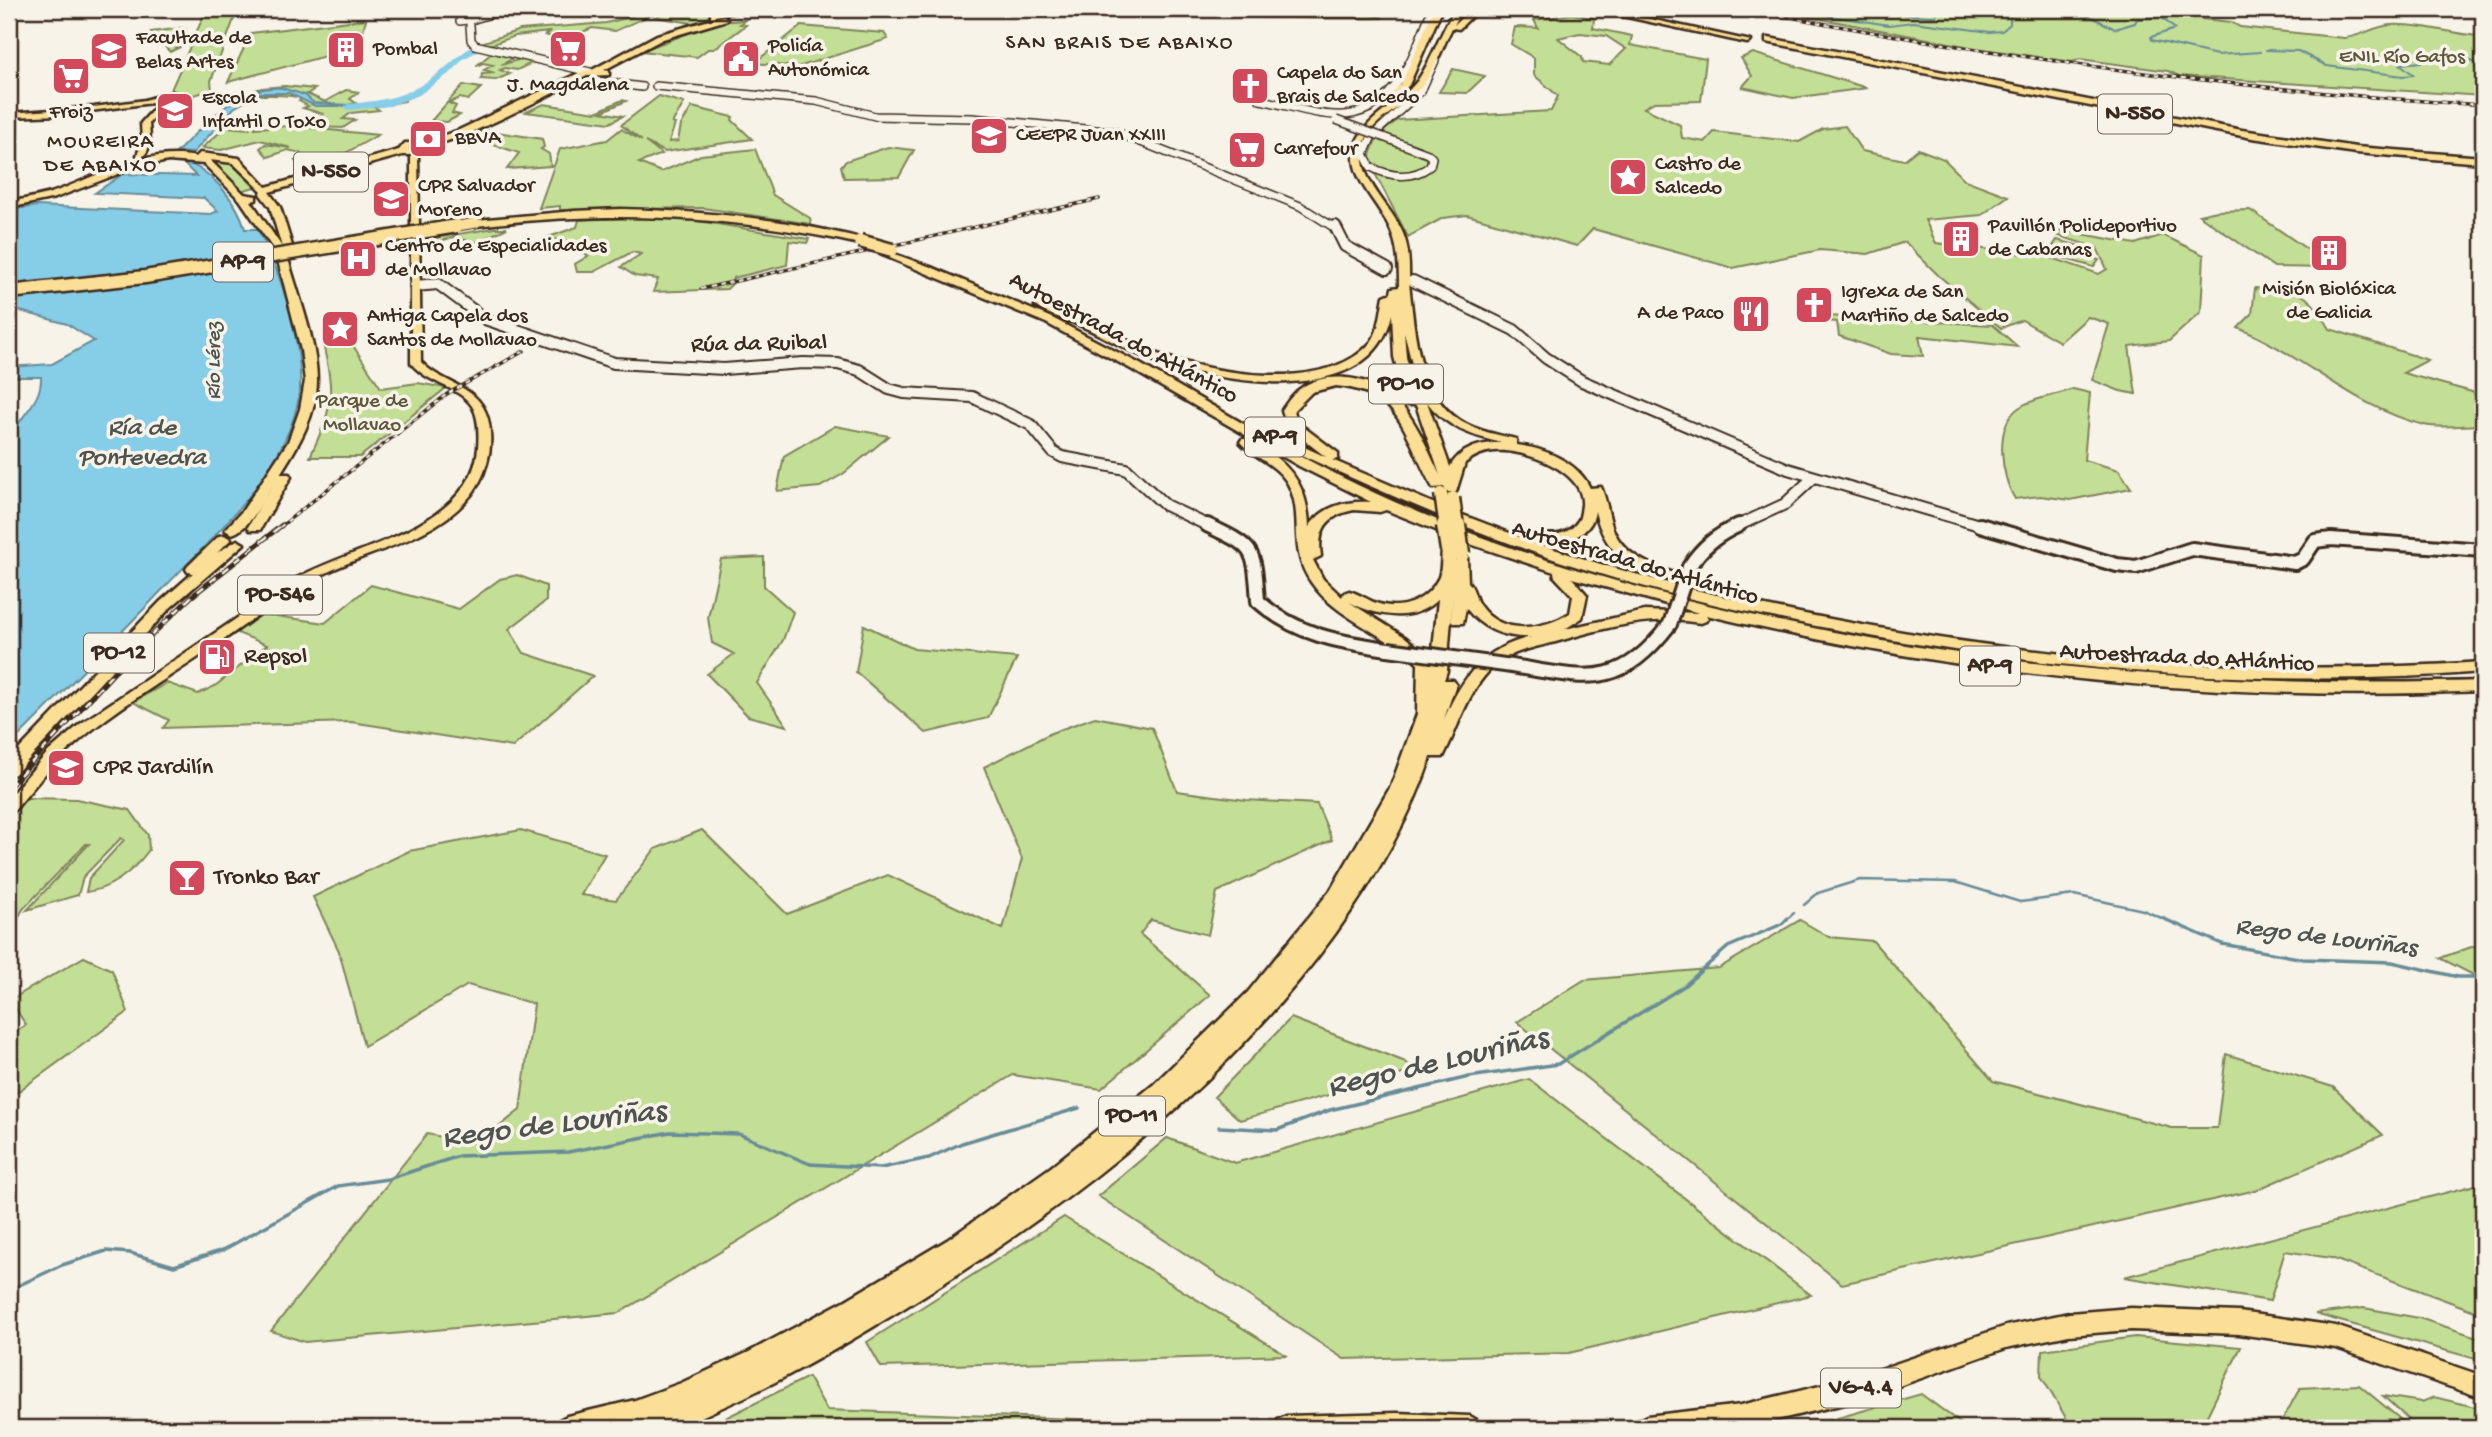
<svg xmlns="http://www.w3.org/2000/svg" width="2492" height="1437" viewBox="0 0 2492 1437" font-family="'Gochi Hand',sans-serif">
<rect width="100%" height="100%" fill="#f7f3e8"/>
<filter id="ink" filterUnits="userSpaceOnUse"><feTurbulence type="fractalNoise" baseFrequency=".0143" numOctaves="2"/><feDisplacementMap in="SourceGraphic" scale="14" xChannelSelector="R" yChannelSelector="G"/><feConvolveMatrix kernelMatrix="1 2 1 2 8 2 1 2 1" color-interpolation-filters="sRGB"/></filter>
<g filter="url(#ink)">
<g fill="#c3de95" stroke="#7f845a" stroke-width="2" fill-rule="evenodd">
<path d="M624,9h40l-49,22 -23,-3 -21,9 3,4 -3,1 -26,-7 4,-3 -34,4 -25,9 -9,-2 39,-13 86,-7 28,-7 -19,-4z"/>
<path d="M673,9h36l2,2 -4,8 -15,4 -37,-6z"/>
<path d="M1129,9h224l30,9c-86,1 -169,0 -254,-9z"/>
<path d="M1768,9h378l55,6 2,4 28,3 9,5 104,11c16,-1 29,-11 46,-13 26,-2 66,9 93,12v59l-304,-20 -11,-5 -88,-12 -7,3 -97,-14z"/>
<path d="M237,11l-26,70 1,9 -22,6 -20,-4 34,-77z"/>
<path d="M1572,14l22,4 -1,10 39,8 -2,9 76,14 -5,42 -47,1 -10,6 36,17 2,13 23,4 9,-10 85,10 24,-13 22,-3 17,25 42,9 14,-11 26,10 21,21 43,16 -26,19 -57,5 11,23 113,14 50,17 8,-5 -10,-21 -88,-28 126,24 28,-9 41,20 -3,57 -32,29 -40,5 7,48 -16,-3 -28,-11 17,-56 -21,-7 -28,25 -38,-22 -21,8 -63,-53 -33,-33 -37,12 -48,-4 -87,18 -140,-39 -16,17 -110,-31 -24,3 -35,19 -40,-77 9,-23 20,-17 154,-9 7,-15 -24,-21v-17l-23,-14 4,-17 23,1 -4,-8zM1580,33l26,3 20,13 -17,16 -26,-3 -1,-5 -24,-19z"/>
<path d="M366,19l-7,28 -131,35 23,-49z"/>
<path d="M745,20l-5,4 6,1 -32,24h-6l-11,8 -56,-6 77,-29z"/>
<path d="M801,26l83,7 4,6 -90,28 -44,-4z"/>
<path d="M182,28l4,1 -6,18 -10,5 -19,-20z"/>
<path d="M493,52l22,5 -14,8 20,-6 13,3 -17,8 -12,-2 -5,2 10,4 -14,6 -15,-1 1,-5 13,-1 -11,-3 9,-5 -10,-2 -7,3z"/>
<path d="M1753,53l114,35 -74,10 -51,-11 10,-11 -11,-18z"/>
<path d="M1453,69l32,7 -18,17 -28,-1z"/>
<path d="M463,85l18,3 -13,12 -8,-2 -11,5 7,3 -4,7 8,2 -13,7 -16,-1z"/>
<path d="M285,86l30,3 -8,5 21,9 -2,-2 20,-11 13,2 -9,7 6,4 -9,2 2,1 34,-3 23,-7 -1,5 -30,6 4,3 -28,3 -8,6 12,1 -12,8 -24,-1 7,-4 -9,-4 6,-5 -20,-6 5,-2 -9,-5 3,-3c-20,-5 -37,-1 -57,-5l17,-5z"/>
<path d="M659,96l25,7 -12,20 3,1 -6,18 9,-1 3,-16 11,-18 41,10 -1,3 20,19 -87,13 -20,-10 17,12 -23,9 22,9 40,-17 54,-6 18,46 37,23 1,6 -108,-16 -143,2v-4l-21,2 21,-59 47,-9 14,-11 21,12 -21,-16z"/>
<path d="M622,100l4,1 -25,11 22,4 -13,7 -84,-11 18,-8 52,8z"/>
<path d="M251,125h5l-1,3 35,-2 88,9 -36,20 6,7 -43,12 -10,-13 9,-2 -4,-6 -12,-3 -20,7 -8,-9 5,-4 26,4 -31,-8 -39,10 -19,-2 24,-21 23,2z"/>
<path d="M483,130l59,9 2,8 -3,2 8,5 2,12 -44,3 12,-16 -43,-14 13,-5 -10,-2z"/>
<path d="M888,147l26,3 -15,27 -55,1 -3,-12 5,-5z"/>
<path d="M204,158l28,6 23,23 -15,4 -24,-27z"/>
<path d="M2250,210l67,46 -7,1 14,11 -50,-1 -75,-52 18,-4z"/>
<path d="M641,217l57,4 111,18 -2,4 -18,-2 -2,24 -54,13 -1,6 -5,5 -74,3 5,-13 -23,-3 -14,-9 20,-13 -9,-2 -38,20h-17l-2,-8 13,-8 -14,-14 -28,-4 31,-11 2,-7z"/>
<path d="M495,228h12l-32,15 -20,-6 -12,3v4l-22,4v-8z"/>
<path d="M2057,240l38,10 -4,7 -17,-4 25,7 -5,7 -39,-11 5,-7 -7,-3z"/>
<path d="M2255,288c44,4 52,0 75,41l98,31 -25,13 69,19 11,10v23c-18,0 -41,4 -59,0 -70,-17 -122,-71 -186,-97l14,-14z"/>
<path d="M1827,316l166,9 25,22 -99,-11 4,20 -32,-2 -52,-18 -2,-14 -10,-1z"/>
<path d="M346,335l35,53 37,-5 28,5 -86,69h-50c23,-51 25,-59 13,-114z"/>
<path d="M2073,389l17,4 -6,67 35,10 12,18 -61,12 -30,-4 -25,3c-14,-22 -22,-75 5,-92 14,-9 37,-12 53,-18z"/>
<path d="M835,426l54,10 -46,38 -23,13 -43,4 7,-35z"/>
<path d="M764,557v29l29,26 -10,28 -26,43 30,43 -39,-10 -41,-42 27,-20 -22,-11 -4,-25 13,-59z"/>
<path d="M517,575l29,11v15l-37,28 15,24 69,23 -80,71 -162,-25 -188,6 6,-8 -36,-18 34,-19 31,11 17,-8 52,-41 -32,-13 26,-18 64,9 46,-38 88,24 41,-30z"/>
<path d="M864,625l50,24 103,9 -29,60 -62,15 -70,-61z"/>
<path d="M1095,717l57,11 25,63 69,9 71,4 15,36 -115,52 -9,43 -57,-15 -11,14 70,61 -109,94 -88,-14 -394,238 -314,29 -34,-11 156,-197 51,10 42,-34 14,-106 -66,-19 -104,61 -25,-95 -26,-54 96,-46 112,-21 84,24 -24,41 35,5 39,-51 47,-19 85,84 101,-39 115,54 19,-70 -38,-92 67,-34z"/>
<path d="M26,798l50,1 54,11 18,25 1,15c-16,21 -37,39 -63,42l3,-14 35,-38 -3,-2 -38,39 -5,18 -51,15 62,-66h-3l-63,65 -9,16 -5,1v-107z"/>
<path d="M1800,920l29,17 44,4 120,140 179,47h45l9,-74 107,33 50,48 -127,55 -414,94 -325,-262 67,-42 135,-12z"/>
<path d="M2483,943v37l-43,-22z"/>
<path d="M84,957l28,13 16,42 -119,86v-62l17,-11 -16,-25z"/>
<path d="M1291,1018l112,43 14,9 -177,50 -26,-23z"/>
<path d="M1529,1079l282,216 -242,58 -225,6 -246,-163 69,-58 68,25z"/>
<path d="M2483,1183v131l-152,-56 -46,-7 -15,50 -146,-24z"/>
<path d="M1064,1217l222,138 -405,12 -14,-25z"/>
<path d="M2364,1308l55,10 64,21v22l-168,-47z"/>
<path d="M2135,1337l106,10 -40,81h-129l-31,-52 1,-26z"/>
<path d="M808,1377l19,33 334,12 -17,6h-439z"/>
<path d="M2359,1385l52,43h-133l22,-40z"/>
<path d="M1921,1394l46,34h-164z"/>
<path d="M2383,1396l39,6 12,-5 49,12v19h-65z"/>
</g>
<g fill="#86cde8" stroke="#688c97" stroke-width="2">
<path d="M282,88l23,7 9,8 54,3h-53l-26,-13h-30l-25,15 -41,45 -16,-1c30,-29 59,-67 105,-64z"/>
<path d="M182,162c26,4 57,41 63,67h12c23,35 49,127 42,168 -14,77 -86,139 -137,193 -50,53 -102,104 -153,156v-305c8,-24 33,-37 32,-64h-32v-10l43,-3 42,-23 -27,-17 -58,-16v-98l28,-4 174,8 7,-3 -14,-13 -109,-5 28,-19 73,2z"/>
</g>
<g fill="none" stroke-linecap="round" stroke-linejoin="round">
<g stroke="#688c97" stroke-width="2">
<path d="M1784,9l105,16 25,-3 76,10 12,-1 8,-7v-10l7,-3"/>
<path d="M1835,9l93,7h8l1,-7"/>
<path d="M1962,9l9,3 69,-3"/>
<path d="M2066,9l-5,4 27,2 27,14 20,-6 2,-4 23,-3 15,13 -24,8 1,3 65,15 43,-3"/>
<path d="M2266,50l32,1 29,15 76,10 11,-1 -14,-11 21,-2 15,-11 23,4 24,12"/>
</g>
<g stroke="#688c97" stroke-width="2.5">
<path d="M1804,905l14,-12 42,-13 95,2 65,20 54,-7 69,15 23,10"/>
<path d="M1786,920l8,-7"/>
</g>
<g stroke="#688c97" stroke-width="3.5">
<path d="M2162,918l60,26 82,15 88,3 66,15h25"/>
<path d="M1219,1127l58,3 53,-20 139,-33 89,-13 126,-78 44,-39 54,-23 6,-6"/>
<path d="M9,1290l53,-25 44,-14 24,2 44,13 49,-16 115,-64 50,-7 71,-23 109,-4 102,-20 69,2 71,30 71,4 48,-10 33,-15 117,-35"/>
</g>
<path fill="#86cde8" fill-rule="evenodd" d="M481,43l4,3 -1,2 -21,11 -10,12 -34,24 -29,11 -42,4 -5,-3 5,-3c42,-4 63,-8 97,-36 14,-11 18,-18 36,-25z"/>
<g stroke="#3b2a1e" stroke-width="10">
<g id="secondary-far2">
<path d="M468,18l6,1 -14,2 1,-2z"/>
<path d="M474,19l34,-10"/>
<path d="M470,25l1,15 4,5 115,27"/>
<path d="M595,81l47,6"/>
<path d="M656,86l160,15 59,15 97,2 144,14 184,74 35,22"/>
<path d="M1260,100c25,4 49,14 74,15 61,4 79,-60 98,-106"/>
<path d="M1383,137l45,17 4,4 -2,8c-18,14 -40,11 -59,1l-7,-13 8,-18 49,-45 14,-30"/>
</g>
</g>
<g stroke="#3b2a1e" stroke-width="14">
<g id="secondary-far1">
<path d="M1335,226l10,20 42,23"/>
<path d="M1413,281l101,49 32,28 36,23 206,88 198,58"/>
<path d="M415,286l23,-2 47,35 129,44 110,6 79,-6 35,1 21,6 30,19 15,4 68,4 59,28 22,27 9,5 64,12 39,36 46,22"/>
<path d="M1735,527l50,-23 28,-26"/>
</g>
</g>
<g stroke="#3b2a1e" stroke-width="18">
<g id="secondary">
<path d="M1207,525c49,23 47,23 51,76 38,34 81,41 130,48"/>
<path d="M1980,525l137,40 19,2 56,-18 103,14 8,-4 12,-18 16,-2 152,11"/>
<path d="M1689,567c13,-20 28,-32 50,-42"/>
<path d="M1512,666c76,12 106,25 158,-42"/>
</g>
</g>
<g stroke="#3b2a1e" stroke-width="5">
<g id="primary">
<path d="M1448,9h8l-5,3z"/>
<path d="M172,92l13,4 -19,9 -17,18c1,13 3,28 -8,35l-4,-3 5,-12 -1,-20 17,-19 -6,-1 -92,12 -51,2v-4l85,-6 51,-7z"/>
<path d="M411,151l7,2 3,209c21,23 58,22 67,57 7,28 -2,62 -23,83 -38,40 -98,49 -145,74 -40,21 -74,49 -111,74 -45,31 -93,58 -134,94 -23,20 -42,44 -61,67l-5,2v-16l39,-45 32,-28 215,-145c60,-34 176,-50 183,-131 1,-14 1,-31 -6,-42 -13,-20 -45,-22 -61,-43z"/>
</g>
</g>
<g stroke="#3b2a1e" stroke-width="5">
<g id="highway">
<path d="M720,9h29l-38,8v-4z"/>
<path d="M1434,9h8l-33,76 -15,16h-6v-4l13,-13z"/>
<path d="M1455,9l7,1 -8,15 17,-16h8l-20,20 -7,-1c-10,20 -17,43 -32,60 -16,20 -49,31 -56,56 -10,36 32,64 41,95 6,18 3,36 5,53 5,46 10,108 56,132 15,8 33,11 50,15v6c28,3 62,17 74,43l11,-1c6,13 7,28 12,42 14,35 59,43 91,53l2,3 -7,5 -5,-2c-47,-15 -87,-22 -99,-77 -3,26 -34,34 -56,33 106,37 214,61 323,81 209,38 409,51 621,37v10c-211,17 -420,0 -629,-39 -99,-18 -199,-40 -295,-72 -94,-32 -184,-72 -275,-114 153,85 320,137 490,173 239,51 465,68 709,61v10c-262,12 -522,-15 -777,-76l2,3 -2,3 -5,2c-50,-8 -94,4 -142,18 -26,7 -52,10 -71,31 -23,25 -30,57 -45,85h-12c-21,63 -57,123 -96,177 -121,166 -287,288 -462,393 -51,31 -104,60 -159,84 -14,6 -31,16 -46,17 -14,2 -29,0 -44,0l1,-2 -9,2h-61l4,-8 8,-4 68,-16 46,-17 68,-31 97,-52 101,-60 104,-73 102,-82 95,-93 82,-101 61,-105 26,-72 1,-50c-32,-31 -82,-45 -107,-82 -24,-34 -6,-66 -23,-98 -11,-20 -34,-26 -48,-42l2,-3c9,-1 16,5 24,11 29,20 42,41 43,77 14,-21 37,-27 62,-25l-72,-36 -168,-97 -85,-46 -166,-69 9,-2 42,15 123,52 86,45 140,81 1,-5h8l37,17 -39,-30 -5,-17c6,-9 12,-18 22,-24 27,-16 70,-8 92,14 21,20 31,49 44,75l-24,-70h-8l-2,-3 -12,-45 -2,-43c-20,98 -173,68 -240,46 -25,-9 -48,-24 -73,-35 -13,-6 -32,-10 -44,-19l6,-3c42,11 77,36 117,51 57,20 169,40 213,-12 9,-12 10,-32 13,-46l7,-3 1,-5 7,-1c0,-26 -1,-49 -16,-71 -8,-14 -19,-26 -25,-41 -20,-48 37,-64 60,-95 15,-22 23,-49 37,-71zM1404,332l13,52h-4l-7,-27zM1336,386c69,6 68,52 97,102l11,-1 2,5h10l9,-29c9,-7 17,-11 29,-12 28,-3 91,19 88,54 -1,6 -1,12 -4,16 -17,25 -45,6 -58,16l-78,-30 -110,-47 6,-1v-6l-41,-31 -3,-12 18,-18zM1427,402c20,26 45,34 75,41 -20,-1 -42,5 -52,24zM1354,510l26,2 6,-2 87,35 81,27 1,5 18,19 -3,17c-27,17 -69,23 -90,-7 -6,-8 -5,-18 -12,-24l-1,-25 -5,-1 -7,4 1,-10 -7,-4 -7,4c-1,8 0,19 -3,27 -11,23 -36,34 -60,27 -10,-3 -19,-10 -30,-13l-5,2 -2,4 -19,-18 -10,-19 8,-4c-4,-26 6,-41 33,-46zM1572,578l127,35 -54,-2 -80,18 17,-11 5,-23zM1453,592l-2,28 2,3h10l3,-15c16,21 38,30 65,29 -49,12 -67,38 -87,82l12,-35 -3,-4h-9l3,-9zM1438,599l-6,61 -27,-23 -56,-35c28,14 64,22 89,-3z"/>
<path d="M1590,9h14l147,32 -4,2z"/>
<path d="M724,16l3,4 -64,19 -59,31 5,1v4l-22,1c-38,18 -138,75 -177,72l-1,2 4,1v4h-11l-133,37 11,15 14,45 -7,3c10,38 30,86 30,125 0,35 -19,66 -37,94h9l2,3 -31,53h-10l-2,-3 25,-43c-10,16 -22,44 -41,50l-7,-4 18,-20 45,-68 12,-33 5,-28 -4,-31 -25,-97 -36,-53 -36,-36 -36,-3 -34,7 -79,30 -46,10v-6c14,-3 28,-5 42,-9 46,-16 94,-46 145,-36l4,-4 39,5 27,29 133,-37 6,-7h16l38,-13 124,-59 9,-1 65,-35zM210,160l23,3 29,28 -2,3 10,13 12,40 -31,-46 5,-1v-4l-12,-2z"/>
<path d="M1769,38l473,92 114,17 127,10v6l-127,-10 -104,-15 -486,-96v-4z"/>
<path d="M621,209c71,2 140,7 209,22 11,3 26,4 35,10l-5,3c-133,-29 -249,-34 -384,-18l-5,-3 5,-3 98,-9z"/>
<path d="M224,535l7,4 -14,14 20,-13 7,4 -74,64 -155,166 -6,2v-16l151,-158 33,-29 -5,-1 -2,-3 2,-3 31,-30z"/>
<path d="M2131,1308l108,4 97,14 147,50v22l-147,-50 -97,-14 -108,-4 -62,5 -63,13 -149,53 -114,27h-108l4,-8 8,-4 94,-11 116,-28 149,-51 63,-13z"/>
<path d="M1397,1413l72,3 8,4 4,8h-207l4,-8 8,-4z"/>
</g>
</g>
<use href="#secondary-far2" stroke="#f7f3e8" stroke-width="7"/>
<use href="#secondary-far1" stroke="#f7f3e8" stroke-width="10"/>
<use href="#secondary" stroke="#f7f3e8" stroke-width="12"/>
<use href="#primary" fill="#fbdf96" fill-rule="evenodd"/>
<use href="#highway" fill="#fbdf96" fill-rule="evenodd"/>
<g stroke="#3b2a1e" stroke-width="3.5">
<g id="rail-far1">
<path d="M1746,9c244,47 489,81 737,96"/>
<path d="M701,289l398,-90"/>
<path d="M280,527l167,-133 77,-43"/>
</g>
</g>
<g stroke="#3b2a1e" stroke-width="5">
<path id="rail" d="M9,787l112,-122 70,-68 91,-72"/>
</g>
<use href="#rail-far1" stroke="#f7f3e8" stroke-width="2" stroke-dasharray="4.5" stroke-linecap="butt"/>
<use href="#rail" stroke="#f7f3e8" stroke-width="2.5" stroke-dasharray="8" stroke-linecap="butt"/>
<g stroke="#3b2a1e" stroke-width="10" stroke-linecap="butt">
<path id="secondary-bridge-far1" d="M1336,120l47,17"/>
</g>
<g stroke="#3b2a1e" stroke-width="18" stroke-linecap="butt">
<g id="secondary-bridge">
<path d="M1670,624l19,-57"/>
<path d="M1388,649l124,17"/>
</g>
</g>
<g stroke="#3b2a1e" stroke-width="11" stroke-linecap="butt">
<path id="highway-bridge-far2" d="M446,228l30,-5"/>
</g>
<g stroke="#3b2a1e" stroke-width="17" stroke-linecap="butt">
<g id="highway-bridge-far1">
<path d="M860,241l32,9"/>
<path d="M9,292l136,-15 312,-51"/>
<path d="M1441,494l5,33"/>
<path d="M1453,498l4,29"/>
</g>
</g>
<g stroke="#3b2a1e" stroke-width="21" stroke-linecap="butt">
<g id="highway-bridge">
<path d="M1445,525l4,25"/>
<path d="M1457,525l4,29"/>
</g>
</g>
<use href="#secondary-bridge-far1" stroke="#f7f3e8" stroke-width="7"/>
<use href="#secondary-bridge" stroke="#f7f3e8" stroke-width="12"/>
<use href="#highway-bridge-far2" stroke="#fbdf96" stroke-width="9"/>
<use href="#highway-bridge-far1" stroke="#fbdf96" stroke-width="12"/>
<use href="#highway-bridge" stroke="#fbdf96" stroke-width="16"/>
</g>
</g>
<defs>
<g id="supermarket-square" transform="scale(2.0125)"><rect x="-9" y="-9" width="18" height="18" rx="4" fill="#d1495b" stroke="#f7f3e8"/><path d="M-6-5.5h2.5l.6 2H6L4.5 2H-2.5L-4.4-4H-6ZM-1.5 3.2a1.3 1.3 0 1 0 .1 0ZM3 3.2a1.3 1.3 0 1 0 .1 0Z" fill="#fff"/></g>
<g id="building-square" transform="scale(2.0125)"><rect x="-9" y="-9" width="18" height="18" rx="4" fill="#d1495b" stroke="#f7f3e8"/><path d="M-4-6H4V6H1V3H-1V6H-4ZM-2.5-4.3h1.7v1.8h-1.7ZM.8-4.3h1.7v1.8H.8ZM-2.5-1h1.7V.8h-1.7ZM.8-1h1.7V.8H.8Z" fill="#fff"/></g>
<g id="university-square" transform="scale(2.0125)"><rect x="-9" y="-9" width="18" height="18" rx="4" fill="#d1495b" stroke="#f7f3e8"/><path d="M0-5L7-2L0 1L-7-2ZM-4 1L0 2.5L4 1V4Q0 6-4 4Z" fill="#fff"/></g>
<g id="civic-square" transform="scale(2.0125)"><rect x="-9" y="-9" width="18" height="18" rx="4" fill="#d1495b" stroke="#f7f3e8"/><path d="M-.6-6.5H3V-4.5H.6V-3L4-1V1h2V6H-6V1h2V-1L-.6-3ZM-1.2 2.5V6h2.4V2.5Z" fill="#fff"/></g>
<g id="church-square" transform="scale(2.0125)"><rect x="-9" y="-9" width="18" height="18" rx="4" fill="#d1495b" stroke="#f7f3e8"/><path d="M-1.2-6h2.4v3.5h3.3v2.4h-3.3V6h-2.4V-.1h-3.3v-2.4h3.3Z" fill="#fff"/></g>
<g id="school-square" transform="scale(2.0125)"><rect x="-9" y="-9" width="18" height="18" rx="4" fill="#d1495b" stroke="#f7f3e8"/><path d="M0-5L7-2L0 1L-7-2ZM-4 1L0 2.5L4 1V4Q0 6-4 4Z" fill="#fff"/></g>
<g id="bank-square" transform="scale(2.0125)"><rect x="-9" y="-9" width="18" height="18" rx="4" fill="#d1495b" stroke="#f7f3e8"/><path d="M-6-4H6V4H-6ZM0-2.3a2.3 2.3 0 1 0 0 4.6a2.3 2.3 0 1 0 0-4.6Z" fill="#fff"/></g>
<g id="sight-square" transform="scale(2.0125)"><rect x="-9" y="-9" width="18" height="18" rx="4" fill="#d1495b" stroke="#f7f3e8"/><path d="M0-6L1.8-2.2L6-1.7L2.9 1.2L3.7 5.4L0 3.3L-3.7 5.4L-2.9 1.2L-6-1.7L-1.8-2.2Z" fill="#fff"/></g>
<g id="hospital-square" transform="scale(2.0125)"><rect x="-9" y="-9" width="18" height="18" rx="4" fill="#d1495b" stroke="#f7f3e8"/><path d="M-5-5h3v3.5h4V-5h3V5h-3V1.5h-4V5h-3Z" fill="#fff"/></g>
<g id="restaurant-square" transform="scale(2.0125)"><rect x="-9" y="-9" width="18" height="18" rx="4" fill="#d1495b" stroke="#f7f3e8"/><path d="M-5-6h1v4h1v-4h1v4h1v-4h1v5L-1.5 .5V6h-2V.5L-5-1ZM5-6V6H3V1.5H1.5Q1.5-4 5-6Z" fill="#fff"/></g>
<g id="fuel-square" transform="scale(2.0125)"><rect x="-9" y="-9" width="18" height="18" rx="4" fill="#d1495b" stroke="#f7f3e8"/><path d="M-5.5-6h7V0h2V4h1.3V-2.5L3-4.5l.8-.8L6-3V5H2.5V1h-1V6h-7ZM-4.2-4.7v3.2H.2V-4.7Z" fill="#fff"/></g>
<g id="bar-square" transform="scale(2.0125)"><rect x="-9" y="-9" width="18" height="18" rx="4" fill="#d1495b" stroke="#f7f3e8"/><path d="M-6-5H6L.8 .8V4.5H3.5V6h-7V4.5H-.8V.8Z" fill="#fff"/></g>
</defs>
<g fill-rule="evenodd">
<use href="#supermarket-square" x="568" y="49"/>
<use href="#building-square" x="346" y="50"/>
<use href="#university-square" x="109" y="51"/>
<use href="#civic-square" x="741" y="59"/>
<use href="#supermarket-square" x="71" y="76"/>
<use href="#church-square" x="1250" y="86"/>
<use href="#school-square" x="175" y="111"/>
<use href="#school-square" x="989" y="136"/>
<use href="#bank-square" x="428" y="139"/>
<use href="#supermarket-square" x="1247" y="150"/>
<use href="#sight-square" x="1628" y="177"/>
<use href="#school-square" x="391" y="199"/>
<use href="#building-square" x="1961" y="239"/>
<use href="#building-square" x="2329" y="253"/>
<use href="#hospital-square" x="358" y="259"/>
<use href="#church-square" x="1814" y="305"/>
<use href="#restaurant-square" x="1751" y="314"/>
<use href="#sight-square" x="340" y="329"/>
<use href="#fuel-square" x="217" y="657"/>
<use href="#school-square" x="66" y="768"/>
<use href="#bar-square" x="187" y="878"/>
</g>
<g text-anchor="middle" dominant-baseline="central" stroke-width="7" stroke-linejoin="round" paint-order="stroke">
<g font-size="21" fill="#3b2a1e" stroke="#f7f3e8" text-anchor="start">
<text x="136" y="39">Facultade de<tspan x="136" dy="24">Belas Artes</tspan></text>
<text x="768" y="47">Policía<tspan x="768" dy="24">Autonómica</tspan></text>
<text x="373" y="50">Pombal</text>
<text x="1277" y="74">Capela do San<tspan x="1277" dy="24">Brais de Salcedo</tspan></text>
<text x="568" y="86" text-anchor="middle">J. Magdalena</text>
<text x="202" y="99">Escola<tspan x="202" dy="24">Infantil O Toxo</tspan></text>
<text x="71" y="113" text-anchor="middle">Froiz</text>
<text x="1016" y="136">CEEPR Juan XXIII</text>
<text x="455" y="139">BBVA</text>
<text x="1274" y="150">Carrefour</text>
<text x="1655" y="165">Castro de<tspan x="1655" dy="24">Salcedo</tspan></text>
<text x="418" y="187">CPR Salvador<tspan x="418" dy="24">Moreno</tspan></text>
<text x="1988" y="227">Pavillón Polideportivo<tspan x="1988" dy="24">de Cabanas</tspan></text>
<text x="385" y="247">Centro de Especialidades<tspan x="385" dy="24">de Mollavao</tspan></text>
<text x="2329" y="290" text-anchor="middle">Misión Biolóxica<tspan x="2329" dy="24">de Galicia</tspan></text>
<text x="1841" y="293">Igrexa de San<tspan x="1841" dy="24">Martiño de Salcedo</tspan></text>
<text x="1724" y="314" text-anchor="end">A de Paco</text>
<text x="367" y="317">Antiga Capela dos<tspan x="367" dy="24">Santos de Mollavao</tspan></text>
</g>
<g font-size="21" letter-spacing="2" fill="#3b2a1e" stroke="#f7f3e8">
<text x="1120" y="44">SAN BRAIS DE ABAIXO</text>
<text x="101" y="143">MOUREIRA<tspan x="101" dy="24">DE ABAIXO</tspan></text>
</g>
<g font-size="21" fill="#5d573c" stroke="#f7f3e8">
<text x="2402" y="58">ENIL Río Gafos</text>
<text x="362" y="402">Parque de<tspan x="362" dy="24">Mollavao</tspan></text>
</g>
<g font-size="21" font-style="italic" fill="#4e5350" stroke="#f7f3e8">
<text transform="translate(215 361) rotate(-90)">Río Lérez</text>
</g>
<g fill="#f7f3e8" stroke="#73665b" stroke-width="2">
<rect x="2098" y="94.5" width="74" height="39" rx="5"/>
<rect x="294" y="152.5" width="74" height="39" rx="5"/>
<rect x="213" y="242.5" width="60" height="39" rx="5"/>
<rect x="1369" y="364.5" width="74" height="39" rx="5"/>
<rect x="1245" y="417.5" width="60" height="39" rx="5"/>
<rect x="238" y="575.5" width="84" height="39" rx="5"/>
<rect x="84" y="633.5" width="70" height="39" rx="5"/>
<rect x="1960" y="646.5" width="60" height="39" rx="5"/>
<rect x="1099" y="1096.5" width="66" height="39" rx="5"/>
<rect x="1821" y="1368.5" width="80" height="39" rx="5"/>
</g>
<g font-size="23" font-weight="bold" fill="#3b2a1e">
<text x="2135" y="114">N-550</text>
<text x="331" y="172">N-550</text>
<text x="243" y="262">AP-9</text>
<text x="1406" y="384">PO-10</text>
<text x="1275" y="437">AP-9</text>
<text x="280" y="595">PO-546</text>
<text x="119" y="653">PO-12</text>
<text x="1990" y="666">AP-9</text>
<text x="1132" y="1116">PO-11</text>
<text x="1861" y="1388">VG-4.4</text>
</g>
<g font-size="24" fill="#3b2a1e" stroke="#f7f3e8">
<text transform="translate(1123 339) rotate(28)">Autoestrada do Atlántico</text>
<text transform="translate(759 345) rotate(-1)">Rúa da Ruibal</text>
<text transform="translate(1635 564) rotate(16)">Autoestrada do Atlántico</text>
<text transform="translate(2187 659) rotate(3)">Autoestrada do Atlántico</text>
</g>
<g font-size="24" fill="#3b2a1e" stroke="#f7f3e8" text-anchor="start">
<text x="244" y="657">Repsol</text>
<text x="93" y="768">CPR Jardilín</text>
<text x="214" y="878">Tronko Bar</text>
</g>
<g font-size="26" font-style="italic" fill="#4e5350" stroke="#f7f3e8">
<text x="142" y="429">Ría de<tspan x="142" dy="30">Pontevedra</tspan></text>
<text transform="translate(2326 939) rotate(7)">Rego de Louriñas</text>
</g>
<g font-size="32" font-style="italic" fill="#4e5350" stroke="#f7f3e8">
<text transform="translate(1438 1064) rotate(-13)">Rego de Louriñas</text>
<text transform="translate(554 1126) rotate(-7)">Rego de Louriñas</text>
</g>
</g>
<rect width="2492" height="1437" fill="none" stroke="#f7f3e8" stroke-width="35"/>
<rect x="18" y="18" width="2457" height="1402" fill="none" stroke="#3b2a1e" stroke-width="2.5" filter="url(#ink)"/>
</svg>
